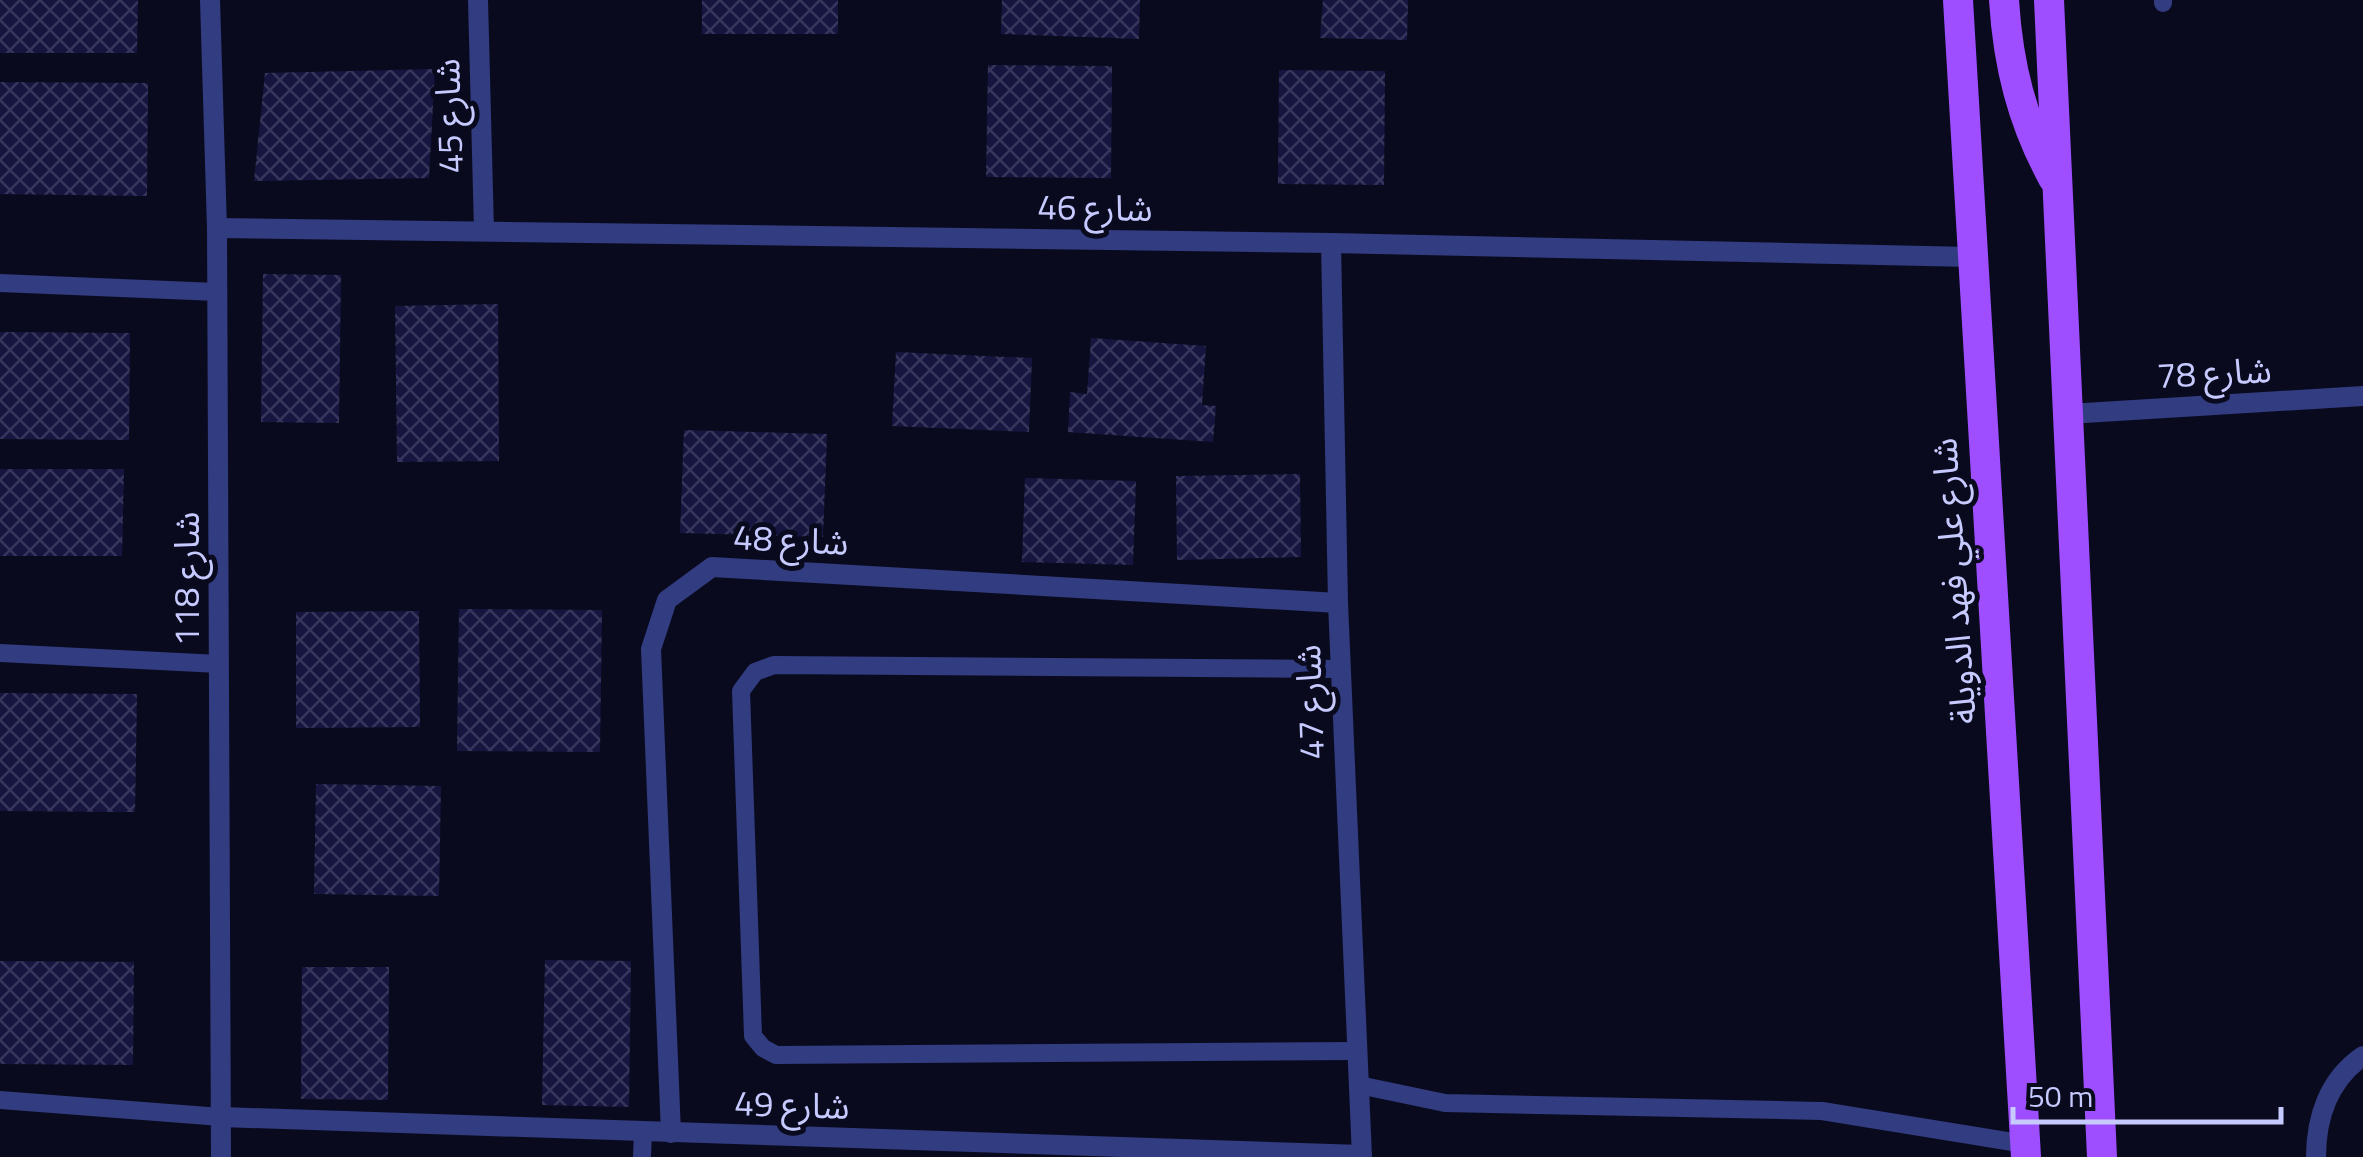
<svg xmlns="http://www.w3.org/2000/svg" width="2363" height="1157" viewBox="0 0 2363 1157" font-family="'Titillium Web','Noto Sans Arabic',sans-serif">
<defs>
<pattern id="building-cross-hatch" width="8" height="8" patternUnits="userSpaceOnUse" patternTransform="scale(2.5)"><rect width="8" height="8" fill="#161540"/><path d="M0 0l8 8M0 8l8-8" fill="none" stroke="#36365d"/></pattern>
</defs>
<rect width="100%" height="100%" fill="#0a0a1e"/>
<g fill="url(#building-cross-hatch)">
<path d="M0,0h138l-1,53h-137z"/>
<rect x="702" y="0" width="136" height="34"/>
<path d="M1002,0h138l-1,39 -138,-5z"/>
<path d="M1323,0h85l-1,40 -87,-2z"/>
<path d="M988,65l124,1 -1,112 -125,-1z"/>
<path d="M435,69l-6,109 -175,3 11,-108z"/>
<path d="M1279,70l106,1 -1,114 -106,-1z"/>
<path d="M0,82l148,1 -1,113 -147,-2z"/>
<path d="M263,274l78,1 -2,148 -78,-1z"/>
<path d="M498,304l1,157 -102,1 -2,-156z"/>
<path d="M0,332l130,1 -1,107 -129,-1z"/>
<path d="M1091,338l115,8 -4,59 14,1 -3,36 -145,-10 2,-40 17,2z"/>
<path d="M896,352l136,6 -3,74 -137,-6z"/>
<path d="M684,430l143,4 -4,103 -143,-4z"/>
<path d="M0,469h124l-2,87h-122z"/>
<path d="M1300,474l1,83 -124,3 -1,-84z"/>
<path d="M1025,478l111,3 -3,84 -111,-3z"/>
<path d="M459,609l143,1 -2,142 -143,-1z"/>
<path d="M419,611l1,116 -124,1v-116z"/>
<path d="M0,693l137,1 -2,118 -135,-1z"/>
<path d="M316,784l125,2 -2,110 -125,-2z"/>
<path d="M545,960l86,1 -2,146 -87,-2z"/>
<path d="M0,961l134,1 -1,103 -133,-1z"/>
<path d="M302,967h87l-1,133 -87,-1z"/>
</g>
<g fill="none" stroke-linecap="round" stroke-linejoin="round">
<g stroke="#323c80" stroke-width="18">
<path d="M2163,3v-3"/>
<path d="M0,283l217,9"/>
<path d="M0,653l219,11"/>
<path d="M1341,669l-567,-4 -19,7 -14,19 12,345 10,12 13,7 580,-4"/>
<path d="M1359,1085l86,18 377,8 203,33"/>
<path d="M0,1100l221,17"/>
<path d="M642,1157l1,-25"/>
</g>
<g stroke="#323c80" stroke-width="20">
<path d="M210,0l7,228 4,929"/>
<path d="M478,0l6,230"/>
<path d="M217,228l1114,15 640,14"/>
<path d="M1331,243l7,360 24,554"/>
<path d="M2068,414l295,-18"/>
<path d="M221,1117l1141,38"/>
<path d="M671,1133l-20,-484 16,-49 45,-33 626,36"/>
<path d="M2316,1157c0,-40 13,-78 47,-101"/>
</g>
<g stroke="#9e4eff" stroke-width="30">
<path d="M1958,0l68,1157"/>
<path d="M2004,0c4,65 18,121 49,178"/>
<path d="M2049,0l53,1157"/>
</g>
</g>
<g text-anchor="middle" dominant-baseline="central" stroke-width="10" stroke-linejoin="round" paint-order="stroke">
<g font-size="35" fill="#c7caff" stroke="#0a0a1e">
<text transform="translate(448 116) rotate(-92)">شارع 45</text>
<text transform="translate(1095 207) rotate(1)">شارع 46</text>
<text transform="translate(2214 372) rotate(-3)">شارع 78</text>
<text transform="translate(791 539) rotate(3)">شارع 48</text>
<text transform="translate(186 579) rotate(-90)">شارع 118</text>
<text transform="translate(1953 581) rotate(-94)">شارع علي فهد الدويلة</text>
<text transform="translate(1309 702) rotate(-92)">شارع 47</text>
<text transform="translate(792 1104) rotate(2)">شارع 49</text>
</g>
</g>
<path d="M2013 1107v15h268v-15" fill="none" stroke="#c7caff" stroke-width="5"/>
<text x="2028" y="1107" font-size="30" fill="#c7caff" stroke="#0a0a1e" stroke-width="8" paint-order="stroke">50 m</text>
</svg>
